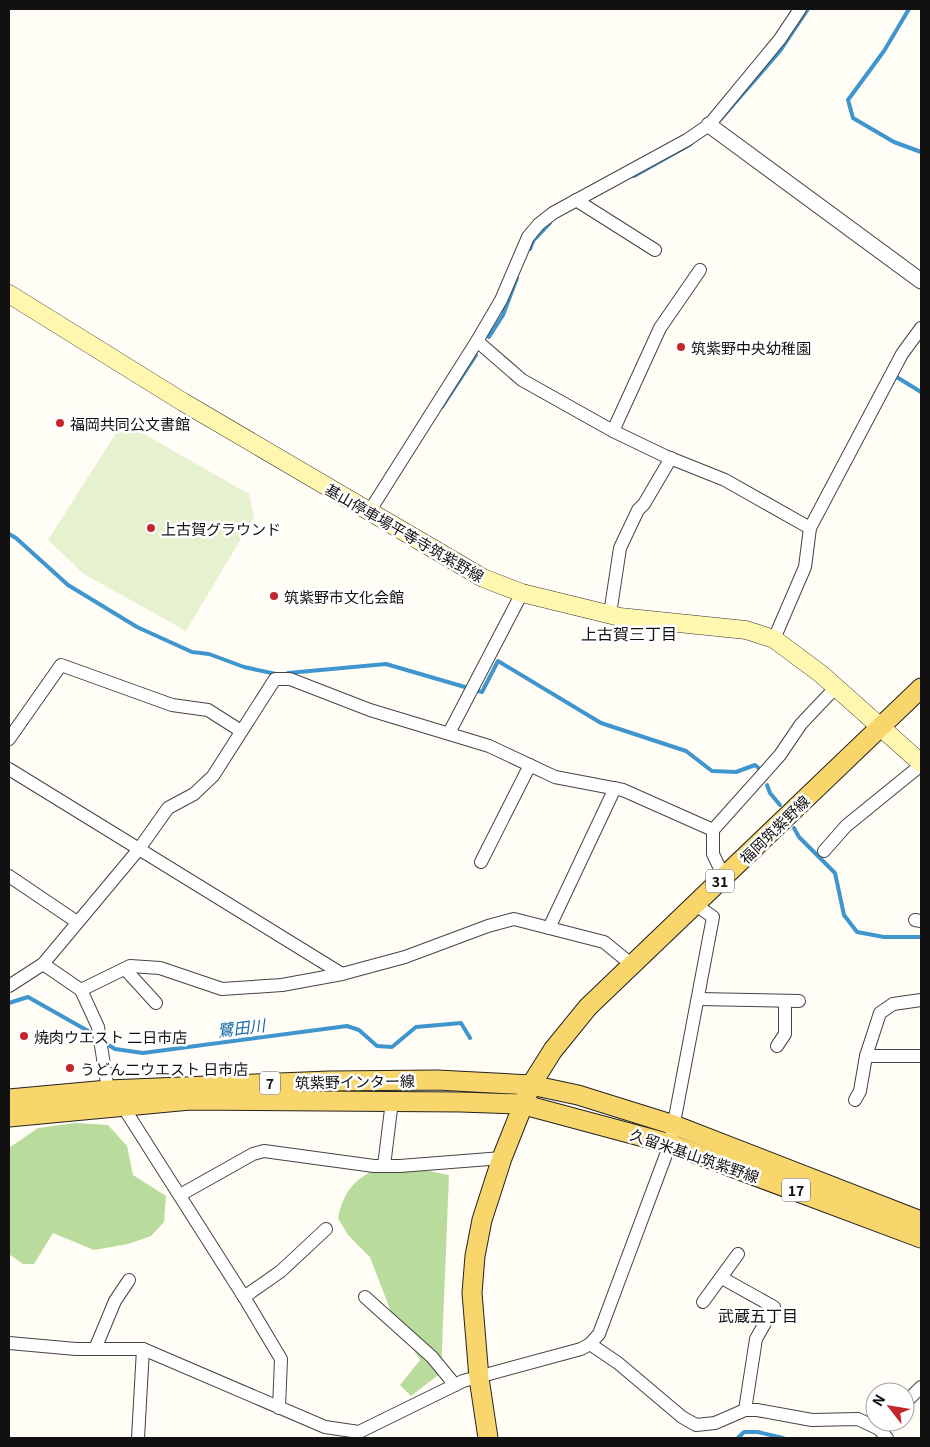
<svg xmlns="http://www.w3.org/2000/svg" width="930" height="1447" viewBox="0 0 930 1447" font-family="Georgia,'Noto Sans JP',serif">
<rect width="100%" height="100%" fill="#fffdf5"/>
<g fill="#b9dc9c">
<path d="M75,1123l33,2 19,21 6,29 33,21 -2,26 -13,14 -23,8 -34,6 -41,-17 -19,31h-11l-14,-10v-106l29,-20z"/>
<path d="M390,1163l59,12 -8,198 -30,23 -11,-11 20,-25 -27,-43 -23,-60 -22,-22 -10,-17c7,-33 22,-43 52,-55z"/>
</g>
<path fill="#e6f2cf" d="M123,422l126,72 5,23 -68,114 -102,-57 -36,-34z"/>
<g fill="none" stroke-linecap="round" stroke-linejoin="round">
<g stroke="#3f96cf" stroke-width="4">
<path d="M909,9l-25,42 -36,49 5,18 41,24 27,10"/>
<path d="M720,120l60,-69 28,-42"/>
<path d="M634,176l57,-32"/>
<path d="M530,249l3,-8 17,-18"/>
<path d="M489,337l14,-22 14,-37"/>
<path d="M896,374l-1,2 26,16"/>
<path d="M442,407l34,-52"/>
<path d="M9,534l7,4 52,47 69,42 55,25 17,2 35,13 32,7"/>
<path d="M288,673l98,-9 96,28 16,-31 103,62 85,28 26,20 24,1 19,-7 6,5"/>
<path d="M767,785l3,8 10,12"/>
<path d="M794,828l5,9 36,36 9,42 13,17 27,5h37"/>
<path d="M9,1003l19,-6 69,39"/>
<path d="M104,1042l11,7 28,4 204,-27 12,4 18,16 15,1 24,-20 45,-4 9,15"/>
<path d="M738,1438l6,-6h14l25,6"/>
</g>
<g stroke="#444" stroke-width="14">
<g id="minor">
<path d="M576,200l79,50"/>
<path d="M477,341l45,39 91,51 52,25 60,24 85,48"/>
<path d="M613,431l47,-103 40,-58"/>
<path d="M369,512l108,-171 24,-41 27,-63 11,-13 14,-11 134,-73 22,-15 71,-86 20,-30"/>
<path d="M610,614l10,-66 18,-38 6,-6 27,-46"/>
<path d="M774,639l31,-72 5,-39 92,-174 19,-26"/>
<path d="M449,733l73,-140"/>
<path d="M9,739l52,-74 111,40 36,5 33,21"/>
<path d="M9,769l333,205"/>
<path d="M713,830l67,-75 21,-31 35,-37"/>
<path d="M824,851l22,-25 75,-61"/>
<path d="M481,862l49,-97"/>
<path d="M9,876l68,46"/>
<path d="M915,920l6,1"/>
<path d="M549,928l66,-140"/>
<path d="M43,964l38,26 17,37 10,63"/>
<path d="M125,969l31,34"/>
<path d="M9,986l34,-22 96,-115 29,-41 26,-14 19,-18 62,-97h15l80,31 119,36 66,31 68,13 90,40v24l11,23"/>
<path d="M81,990l49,-24 30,2 62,21 60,-4 60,-11 63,-17 83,-31 26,-7 90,23 27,22"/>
<path d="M698,999l101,2"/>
<path d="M777,1046l8,-12v-33"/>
<path d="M866,1056l14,-43 13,-9 28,-4"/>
<path d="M855,1100l5,-9 6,-35h55"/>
<path d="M122,1105l122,192 37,62 -2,49"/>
<path d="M384,1166l8,-65"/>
<path d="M180,1195l73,-41 11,-3 110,15h26l102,-8"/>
<path d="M722,1278l52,29 -18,32 -11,71"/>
<path d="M244,1297l37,-26 45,-42"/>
<path d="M365,1297l67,60 23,28"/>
<path d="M703,1302l35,-48"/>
<path d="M9,1343l67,6h67l182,78 34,5 104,-51 118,-32 9,-5 9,-10 71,-190 43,-227 -17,-12"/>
<path d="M590,1344l28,19 64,54 14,8 19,-2 30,-13h12l55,10 46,-1 21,10 8,9"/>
<path d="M95,1349l20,-48 14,-21"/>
<path d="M905,1403l16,-16"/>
<path d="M138,1438l5,-89"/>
</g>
</g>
<g stroke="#444" stroke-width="17">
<path id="tertiary" d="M709,125l212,156"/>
</g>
<g stroke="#333" stroke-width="19">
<path id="secondary" d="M9,294l174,108 300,176 39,15 98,24 126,13 28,9 47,35 100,89"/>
</g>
<g stroke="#222" stroke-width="21">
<g id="primary">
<path d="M9,1099l99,-9 221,-9 108,-1 94,5 47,10 96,30 247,96"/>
<path d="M9,1117l181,-17 271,2 60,2 149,40 251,94"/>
<path d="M488,1438l-9,-60 -7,-85 3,-37 7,-36 20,-62 29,-73 22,-35 35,-43 333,-319"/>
</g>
</g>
<use href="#minor" stroke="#fff" stroke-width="12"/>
<use href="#tertiary" stroke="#fff" stroke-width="15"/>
<use href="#secondary" stroke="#fff6b0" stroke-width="18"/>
<use href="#primary" stroke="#f9d66b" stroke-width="19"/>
</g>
<g fill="#c4262e" stroke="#fff" stroke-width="2">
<circle cx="681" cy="347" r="5"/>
<circle cx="60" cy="423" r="5"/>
<circle cx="151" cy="528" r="5"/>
<circle cx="274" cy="596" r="5"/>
<circle cx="24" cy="1036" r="5"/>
<circle cx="70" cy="1068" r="5"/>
</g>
<g text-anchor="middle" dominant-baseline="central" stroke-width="5" stroke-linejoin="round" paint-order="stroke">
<g fill="#fff" stroke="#585858" stroke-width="1">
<rect x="706" y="869.5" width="28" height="23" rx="4"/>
<rect x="260" y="1071.5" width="20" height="23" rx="4"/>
<rect x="782" y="1178.5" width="28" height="23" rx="4"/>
</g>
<g font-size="14" font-weight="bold" fill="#111">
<text x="720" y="881">31</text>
<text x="270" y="1083">7</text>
<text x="796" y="1190">17</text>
</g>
<g font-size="15" fill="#111" stroke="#fff" text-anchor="start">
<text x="691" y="347">筑紫野中央幼稚園</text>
<text x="70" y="423">福岡共同公文書館</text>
<text x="161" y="528">上古賀グラウンド</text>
<text x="284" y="596">筑紫野市文化会館</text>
<text x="34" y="1036">焼肉ウエスト 二日市店</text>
<text x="80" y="1068">うどん二ウエスト 日市店</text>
</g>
<g font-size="15" fill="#111" stroke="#fff">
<text transform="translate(405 532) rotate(30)">基山停車場平等寺筑紫野線</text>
<text transform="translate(774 829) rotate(-44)">福岡筑紫野線</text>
<text transform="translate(355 1081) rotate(-1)">筑紫野インター線</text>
<text transform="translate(695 1155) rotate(19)">久留米基山筑紫野線</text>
</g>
<g font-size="16" fill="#111" stroke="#fff">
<text x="629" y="633">上古賀三丁目</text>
<text x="758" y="1315">武蔵五丁目</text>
</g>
<g font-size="16" font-style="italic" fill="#1768a6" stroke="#fff">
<text transform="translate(241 1027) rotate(-7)">鷺田川</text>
</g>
</g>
<rect width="930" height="1447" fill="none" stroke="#111111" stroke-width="20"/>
<g transform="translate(890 1407) rotate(301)"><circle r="24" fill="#ffffff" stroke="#a0a0a0"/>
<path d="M0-4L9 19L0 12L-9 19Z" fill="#c4262e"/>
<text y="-8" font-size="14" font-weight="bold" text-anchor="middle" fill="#111111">N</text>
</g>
</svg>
